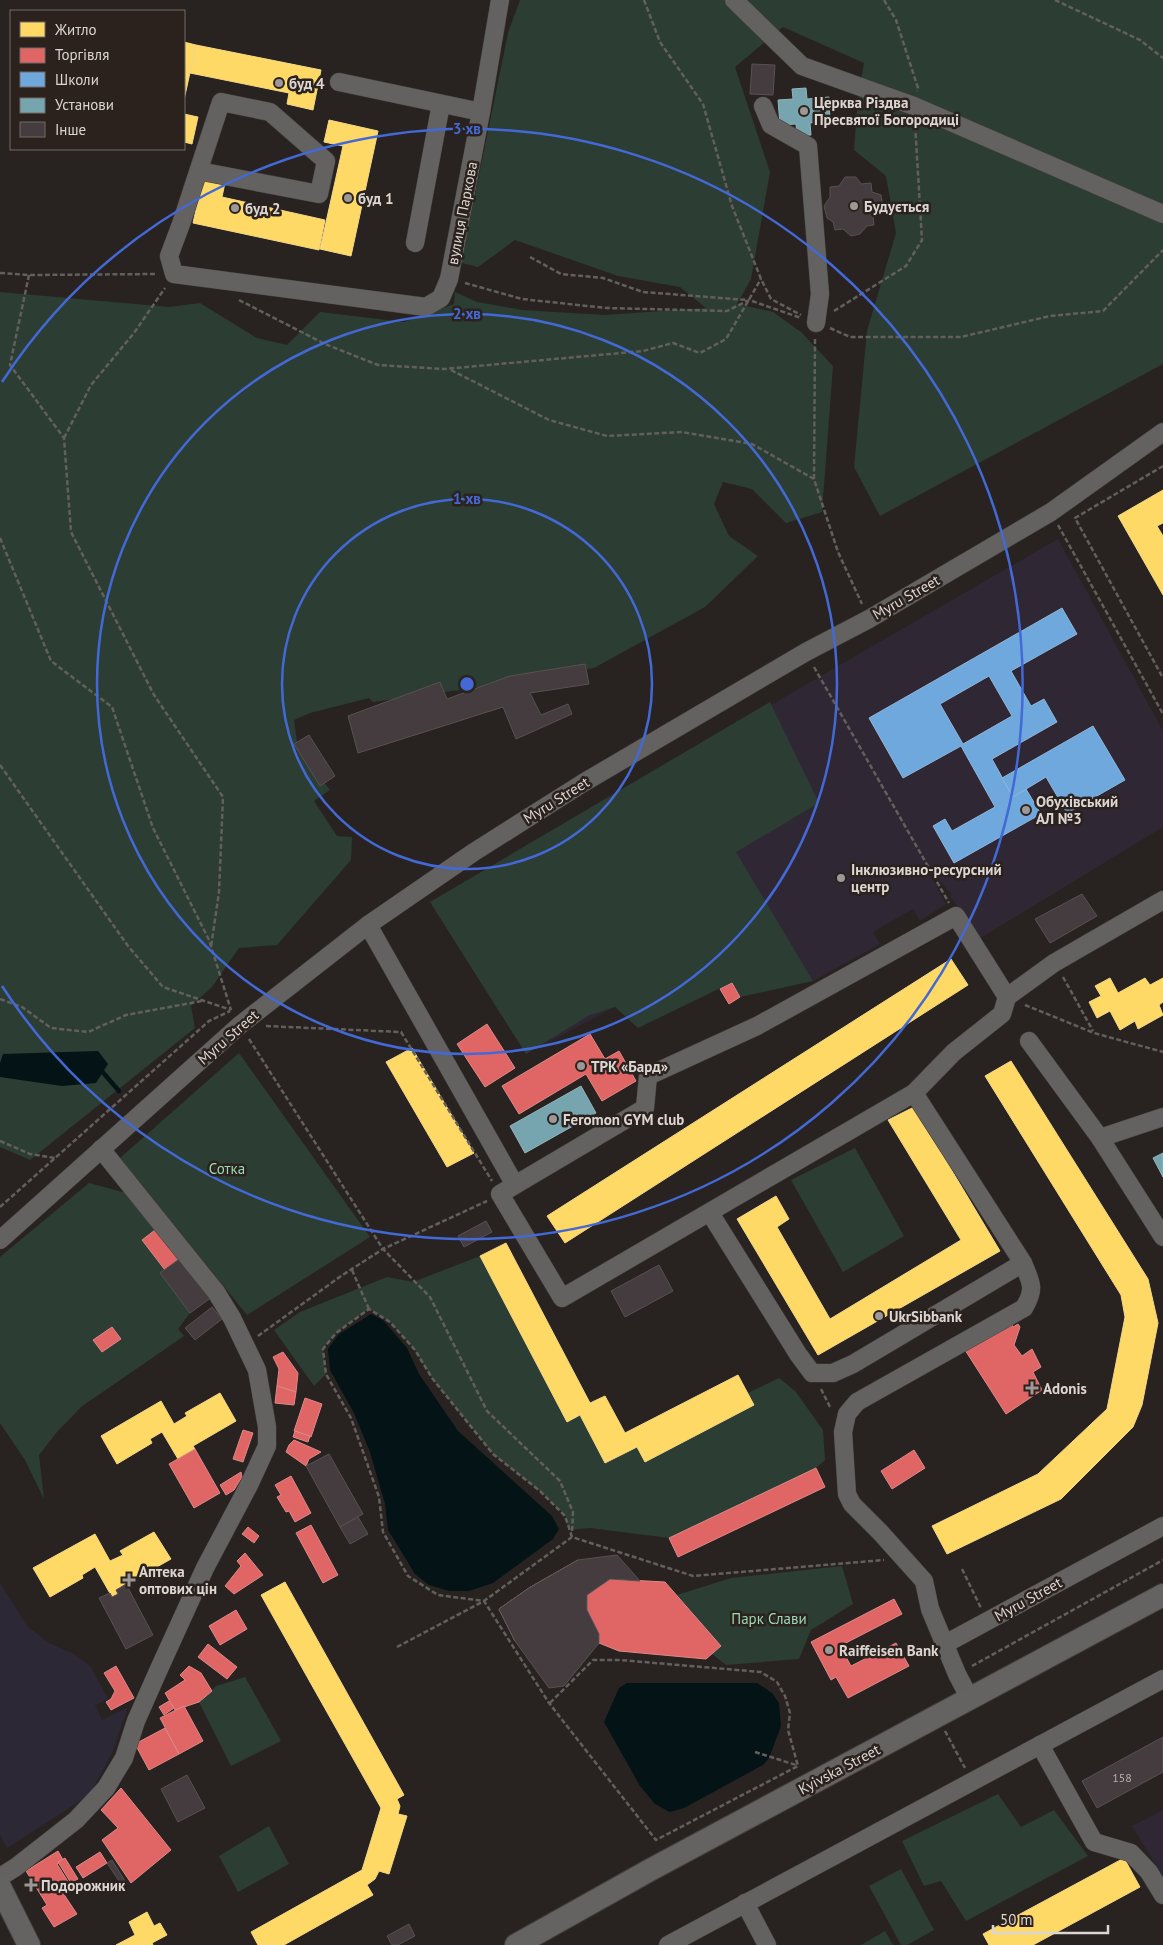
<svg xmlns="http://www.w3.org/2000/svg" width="1163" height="1945" viewBox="0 0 1163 1945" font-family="'PT Sans',sans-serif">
<rect width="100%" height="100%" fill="#282321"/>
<path fill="#2c2836" d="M0,1583l27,43 22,17 25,11 17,13 17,32 -13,6 7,15 26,-13 -16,46 -19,35 -13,13 -73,47 -7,-13z"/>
<g fill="#2f2734">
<path d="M1058,539l105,192v96l-184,112 -30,-45 4,2 -27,-30 20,38 -26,17 -7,-12 -40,23 7,12 -67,37 -26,-43 -149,90 -23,-21 -89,47 -96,-152z"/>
<path d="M1163,1810v66l-31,-50z"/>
</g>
<g fill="#2c3d33">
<path d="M520,0h643v364l-283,152 -26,-49 13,-136 29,-98 -10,-57 -32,-26 4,-52 6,-35 -81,-36 -48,40 35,105 -19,107 -14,25 36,8 28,20 32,34 -11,146 -36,11 -34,-34 -29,-7 -9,22 15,32 29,20 -53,51 -111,61 -127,21 -94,13 -4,-4 -59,15 -16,7 4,29 32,41 -16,11 23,35 15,1 -1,23 -74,85 -38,3 -27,39 -21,19 4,22 -165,132 -30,-13v-855l169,15 31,-4 57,35 30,7 33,-33 84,10 50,-18 1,-12 22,10 45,8 83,5 101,-7 -26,-21 -62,-11 -103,-36 -37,27 -20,-5 12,-43 38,-186z"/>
<path d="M770,702l49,101 -83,49 77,129 -73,16 -9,-14 -93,45 -23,-21 -27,9 -62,38 -96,-152z"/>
<path d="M239,1053l131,184 -123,78 -127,-157z"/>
<path d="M855,1148l49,88 -61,36 -52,-92z"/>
<path d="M89,1183l41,11 29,33 -17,13 23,30 -4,4 29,39 -12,16 6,7 -103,71 -24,25 -18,23 5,44 -19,-39 -25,-37v-166z"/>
<path d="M480,1256l100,159 25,48 32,-16 8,15 103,-69 31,-15 16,13 28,39 2,30 -9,8 -147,70 -79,-10 -21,2 -4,-15 -25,-24 -47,-37 -61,-76 -17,-28 -25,-28 -21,-13 -33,24 -13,16 3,25 -12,12 -40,-56 26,-18 87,-35 26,5z"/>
<path d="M842,1566l11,38 -42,26 -12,29 -73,6 -14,-11 9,-8 -44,-51 54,-17z"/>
<path d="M245,1677l36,64 -50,25 -32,-64 17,-16z"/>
<path d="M998,1794l23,33 33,-17 34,46 -122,65 -25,-40 -17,5 -22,-45z"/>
<path d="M269,1826l20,38 -51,28 -19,-36z"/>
<path d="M901,1869l33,61 -27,15h-6l-32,-59z"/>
<path d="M885,1931l8,14h-32z"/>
</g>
<g fill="#041315">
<path d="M98,1051l10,13 -12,19 -34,3 -62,-9v-14l3,-9z"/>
<path d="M371,1314l12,6 24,28 12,26 39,57 94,85 7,13 -6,10 -60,44 -24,8h-20l-20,-6 -14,-11 -27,-44 -3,-26 -15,-52 -16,-39 -24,-43 -2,-21 10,-14z"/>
<path d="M627,1683h130l15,10 7,10 2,23 -12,32 -6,7 -79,43 -14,4 -15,-8 -15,-18 -36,-64 15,-34z"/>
</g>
<g fill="#ffd966" stroke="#f4d887">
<path d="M184,42l12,3 -12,55z"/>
<path d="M196,45l125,25 -8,40 -26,-6 2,-11 -99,-20z"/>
<path d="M184,114l14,3 -6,27 -8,-2z"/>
<path d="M329,120l49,11 -27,125 -31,-7 23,-103 -19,-4z"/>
<path d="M204,173l22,5 -4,19 103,23 -6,30 -126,-27z"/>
<path d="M1163,490v33l-6,3 6,10v59l-45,-79z"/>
<path d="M951,959l17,26 -403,258 -18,-27z"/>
<path d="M1110,978l8,15 27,-15 5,7 13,-7v24l-4,3 4,10 -25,14 -3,-8 -15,9 -10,-19 -13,7 -8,-16 12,-6 -6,-10z"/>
<path d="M412,1048l62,105 -27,14 -61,-105z"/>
<path d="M1011,1061l137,218 10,44 -16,82 -9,22 -72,72 -114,55 -15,-28 106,-52 69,-65 18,-92 -4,-22 -136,-219z"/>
<path d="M914,1107l86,144 -182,104 -81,-136 39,-23 13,23 -12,8 53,92 131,-79 -73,-120z"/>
<path d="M506,1243l84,160 15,-7 20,37 113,-58 16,30 -109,57 -8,-15 -32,16 -25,-48 -13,7 -87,-166z"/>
<path d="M220,1393l16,28 -43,25 2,3 -17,10 -16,-27 -12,7 2,4 -35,21 -16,-28 60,-35 13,23 13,-8 -2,-3z"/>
<path d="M154,1532l17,27 -55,31 2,4 -6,3 -17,-30 -13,8 1,3 -33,19 -17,-29 62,-34 15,27 13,-6 -3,-4z"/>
<path d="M285,1582l119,213 -7,4 3,7 -2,8 9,2 -18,58 -10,-3 -4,8 -8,6 6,10 -89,50h-26l-7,-13 111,-62 19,-62 -120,-213z"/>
<path d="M1124,1858l16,29 -107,58h-44l-6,-11z"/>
<path d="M147,1912l7,14 6,-3 7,12 -15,8 1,2h-37l19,-10 -6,-13z"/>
</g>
<g fill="#e06666" stroke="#df8887">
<path d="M732,983l8,14 -11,7 -9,-15z"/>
<path d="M487,1024l28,44 -30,19 -28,-43z"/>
<path d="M590,1034l15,25 14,-8 17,30 -34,20 -16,-27 -67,40 -17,-28z"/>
<path d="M159,1227l23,30 -17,13 -23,-30z"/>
<path d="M1011,1322l2,5 5,-3 2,3 -6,18 8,11 10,-7 9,18 -8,5 9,18 -36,24 -41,-64z"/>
<path d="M112,1327l9,12 -19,13 -9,-12z"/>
<path d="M283,1352l15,21 -2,19 -19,-6 2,-17 -6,-12z"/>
<path d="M277,1386l19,6 -2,13 -19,-2z"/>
<path d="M305,1398l17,6 -11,33 -17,-6z"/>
<path d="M243,1430l10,3 -10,29 -10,-3z"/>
<path d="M295,1431l15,5 -2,6 -15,-5z"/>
<path d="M294,1440l27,12 -12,7 -3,7 -20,-14 3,-7z"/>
<path d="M195,1449l25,44 -26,15 -25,-44z"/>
<path d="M914,1450l11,18 -33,21 -11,-18z"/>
<path d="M816,1468l9,19 -147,70 -9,-19z"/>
<path d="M241,1472l1,5 -8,13 -8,5 -6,-10z"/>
<path d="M291,1476l20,37 -16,9 -6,-11 -3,1 -9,-15 4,-2 -6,-10z"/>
<path d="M311,1525l27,50 -15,8 -27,-50z"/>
<path d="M248,1527l11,9 -5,7 -12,-9z"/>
<path d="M245,1553l18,22 -29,19 -9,-8 16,-20 -4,-5z"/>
<path d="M578,1560l21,26 -84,55 -16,-32 30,-21z"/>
<path d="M610,1579l55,3 56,64 -15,13 -87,-8 -20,-8v-9l-12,-24v-15z"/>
<path d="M894,1599l8,15 -62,32 11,20 45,-23 13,23 -61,32 -12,-21 -5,3 -20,-38z"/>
<path d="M236,1610l11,19 -27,16 -11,-19z"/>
<path d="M208,1644l29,23 -10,12 -29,-22z"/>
<path d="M116,1666l18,32 -23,12 -5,-8 5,-3 4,-8 -11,-18z"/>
<path d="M189,1666l12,7 11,18 -13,11 -24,8 -10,-17 20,-13 -5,-5z"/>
<path d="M169,1701l5,7 -10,7 -5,-8z"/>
<path d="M184,1706l19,35 -24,13 -19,-36z"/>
<path d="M165,1728l14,26 -30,16 -14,-26z"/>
<path d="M121,1788l50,62 -40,33 -29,-43 16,-12 -17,-18z"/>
<path d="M58,1851l5,9 -6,4 15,24 -9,5 14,21 -23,13 -12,-19 5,-3 -21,-34z"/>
<path d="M100,1852l7,11 -24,15 -7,-11z"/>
<path d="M65,1858l13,21 -7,4 -13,-21z"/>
</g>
<g fill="#6fa8dc" stroke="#90b6d9" fill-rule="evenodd">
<path d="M1062,608l15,26 -66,37 20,35 13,-7 13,23 -65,37 21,38 13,-8 15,25 -87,49 -21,-37 12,-7 7,12 43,-24 -34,-61 -58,32 -34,-60zM989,676l23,40 -49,28 -23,-40z"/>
<path d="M1093,726l32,54 -58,33 -21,-36 -33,20 -11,-19z"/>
</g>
<g fill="#76a5af" stroke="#95b4ba">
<path d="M806,88l1,11 22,-2 1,24 -20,2 1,12 -14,1 -1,-12 -16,1 -2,-25 15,-1 -1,-10z"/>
<path d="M581,1086l15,27 -71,40 -15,-27z"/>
<path d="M1163,1153v24l-10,-19z"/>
</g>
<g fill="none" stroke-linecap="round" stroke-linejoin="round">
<path stroke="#041315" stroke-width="4.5" d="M98,1069h2l19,22"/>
</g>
<g fill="#443c3f" stroke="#565252">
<path d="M752,64l23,1 -2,30 -23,-1z"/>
<path d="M845,177h11l5,7 10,-1 1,9 9,3 2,12 -4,8 -6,2 1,8 -7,1 -7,8 -9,2 -8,-7 -8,1 -2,-8 -6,-4 -3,-12 6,-9v-10l9,-1z"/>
<path d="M585,664l4,20 -59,9 11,22 27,-11 4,10 -56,25 -13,-32 -145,46 -10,-37 92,-34 7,17 63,-23z"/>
<path d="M309,735l26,41 -15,10 -26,-42z"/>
<path d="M1082,894l15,22 -47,27 -15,-24z"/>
<path d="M486,1221l6,11 -28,15 -6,-11z"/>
<path d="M182,1257l30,40 -22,16 -30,-40z"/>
<path d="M659,1265l14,26 -48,26 -14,-26z"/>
<path d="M212,1307l10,12 -27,21 -10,-12z"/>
<path d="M329,1454l34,60 -23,13 -34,-61z"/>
<path d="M358,1517l10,17 -18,10 -10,-17z"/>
<path d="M617,1555l23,26 -30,-2 -23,16v15l12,24v9l-35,43 -15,2 -34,-47 -16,-32 30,-21 49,-28z"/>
<path d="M126,1584l27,51 -27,14 -27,-51 11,-5 2,4 6,-3 -2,-4z"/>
<path d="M1163,1737v35l-66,36 -15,-27z"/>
<path d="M187,1775l18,33 -27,14 -17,-33z"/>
<path d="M112,1860l13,21 -4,3 -14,-21z"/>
<path d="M409,1924l6,12 -17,9h-6l-5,-9z"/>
</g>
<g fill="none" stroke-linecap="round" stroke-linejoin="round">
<g stroke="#44403e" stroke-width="19">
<g id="minor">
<path d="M734,0l68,66 112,40 249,108"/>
<path d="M339,82l142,30"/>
<path d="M763,106l8,19 37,21 12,148 -4,29"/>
<path d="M199,171l120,23 7,-33 -56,-49 -49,-10 -40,122 -12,32 5,18 252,33 15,-9 8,-19 32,-167 19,-112"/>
<path d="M415,243l26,-139"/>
<path d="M368,925l147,260 130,-77 3,-32 109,-50 199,-110 51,81 -5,17 -48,38 -40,41 -352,205 -62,-104 15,-9"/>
<path d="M1007,997l47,-34 109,-63"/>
<path d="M1029,1041l71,97 63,99"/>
<path d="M914,1093l109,170c8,20 13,25 1,45l-167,94 -10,12 -4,18 4,62 5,10 28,28 44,49 6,28 27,65 13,25"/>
<path d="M1100,1138l63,-21"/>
<path d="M710,1213l88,141 14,19h21l20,-9 170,-101"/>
<path d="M0,1240l240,-215 128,-100 106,-73 109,-69 223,-131 63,-33 182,-107 112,-80"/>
<path d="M945,1644l218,-118"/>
<path d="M1040,1745l54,97 37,11 18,19 14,23"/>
<path d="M0,1877l16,-10 60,-47 30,-32 18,-30 12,-37 23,-52 46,-101 44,-83 18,-39v-19l-10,-57 -25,-52 -16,-26 -115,-143"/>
<path d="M745,1903l22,42"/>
<path d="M668,1945l495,-266"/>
</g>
</g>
<g stroke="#44403e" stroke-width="24">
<g id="major">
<path d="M0,1887l29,58"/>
<path d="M516,1945l134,-75 513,-275"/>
</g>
</g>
<g stroke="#625f5d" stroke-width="2.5" stroke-dasharray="5 2.5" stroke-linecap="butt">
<path d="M644,0l16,42 43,62 29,102 29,73 10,20 30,16"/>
<path d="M884,0l12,20 22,68 -1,3"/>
<path d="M1055,0l85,40 23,18"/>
<path d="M530,257l31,17 42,4 40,14 104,8"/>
<path d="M0,273l29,2 128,-1"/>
<path d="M29,275l-19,90 54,73 7,94 83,163 69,102 -4,95 -8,55"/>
<path d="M465,283l57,16 84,9 121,3 22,-11 52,18"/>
<path d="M239,300l86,44 53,21 66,4 199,-18 30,-8 27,10 26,-14 35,-60"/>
<path d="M834,311l72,-45 16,-26 -7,-116"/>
<path d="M830,328l20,9h111l89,-21 53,-5 60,-61"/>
<path d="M815,339l-1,140 24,73 24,52"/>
<path d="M451,370l98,50 58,16 75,-4 70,12 62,35"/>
<path d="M64,438l27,-53 43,-52 31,-45"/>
<path d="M1163,466l-88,52 88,160"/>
<path d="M1058,525l105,189"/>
<path d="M0,538l51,123 61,46 41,121 56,112 22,70"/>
<path d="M814,667l135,236"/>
<path d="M0,765l128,181 35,41 68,23"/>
<path d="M1063,977l30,54"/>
<path d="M0,999l22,8 29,21 37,4 38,-17 76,-14"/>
<path d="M1025,1005l69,28 69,19"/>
<path d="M266,1026l135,6 91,149"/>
<path d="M249,1039l134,210 47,48 57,114 73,70 13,31 -1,21"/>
<path d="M0,1141l30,13 25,4"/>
<path d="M0,1207l209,-186 21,-10"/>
<path d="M352,1270l17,39"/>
<path d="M258,1336l83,-60 42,-27 104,-48"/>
<path d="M821,1389l10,20"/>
<path d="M572,1537l-7,-21 -25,-25 -47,-37 -61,-76 -17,-28 -25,-28 -21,-13 -33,24 -13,16 3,25 25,44 28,79 4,35 25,44 30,19 46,6 65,102 107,137 142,-74"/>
<path d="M962,1569l19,39"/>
<path d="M397,1647l87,-46 88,-64 121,39 191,-16"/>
<path d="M972,1666l191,-106"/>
<path d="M550,1703l43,-43h27l141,12 16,10 8,14 5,17 -2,17 10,36"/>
<path d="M945,1731l20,37"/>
<path d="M755,1752l41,13"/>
</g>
<use href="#minor" stroke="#646261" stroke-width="18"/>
<use href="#major" stroke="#656361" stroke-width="22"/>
</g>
<g fill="none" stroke="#4369d7" stroke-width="2.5">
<circle cx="467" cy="684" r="185"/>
<circle cx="467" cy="684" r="370"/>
<path d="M2 382A555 555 0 1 1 2 986"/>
</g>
<g fill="#9d9795" stroke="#2b221e" stroke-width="2">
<circle cx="279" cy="83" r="5"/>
<circle cx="804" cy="111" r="5"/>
<circle cx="348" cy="198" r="5"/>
<circle cx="854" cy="206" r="5"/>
<circle cx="235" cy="208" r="5"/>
<circle cx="1026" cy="810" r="5"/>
<circle cx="841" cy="878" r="5"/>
<circle cx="581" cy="1066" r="5"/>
<circle cx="553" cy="1119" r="5"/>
<circle cx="879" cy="1316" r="5"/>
<path d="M1029.5 1380.5h5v5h5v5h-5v5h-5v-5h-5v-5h5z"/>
<path d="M126.5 1572.5h5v5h5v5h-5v5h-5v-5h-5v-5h5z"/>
<circle cx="829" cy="1650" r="5"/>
<path d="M28.5 1877.5h5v5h5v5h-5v5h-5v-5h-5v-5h5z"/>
</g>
<g text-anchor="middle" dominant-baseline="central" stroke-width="5" stroke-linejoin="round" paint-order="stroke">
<g font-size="12" fill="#b6b0ae">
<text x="1122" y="1777">158</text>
</g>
<g font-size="15" font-weight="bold" fill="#dcd6d3" stroke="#2b221e" text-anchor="start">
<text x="289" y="83">буд 4</text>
<text x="814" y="102">Церква Різдва<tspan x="814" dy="17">Пресвятої Богородиці</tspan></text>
<text x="358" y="198">буд 1</text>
<text x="864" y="206">Будується</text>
<text x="245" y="208">буд 2</text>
<text x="1036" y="801">Обухівський<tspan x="1036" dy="17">АЛ №3</tspan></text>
<text x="851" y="869">Інклюзивно-ресурсний<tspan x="851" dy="17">центр</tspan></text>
<text x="591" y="1066">ТРК «Бард»</text>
<text x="563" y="1119">Feromon GYM club</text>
<text x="889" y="1316">UkrSibbank</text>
<text x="1043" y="1388">Adonis</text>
<text x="139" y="1571">Аптека<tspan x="139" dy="17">оптових цін</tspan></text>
<text x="839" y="1650">Raiffeisen Bank</text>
<text x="41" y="1885">Подорожник</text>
</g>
<g font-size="15" fill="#dcd6d3" stroke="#2b221e">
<text transform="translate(462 213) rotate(-79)">вулиця Паркова</text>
<text transform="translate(906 597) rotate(-30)">Myru Street</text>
<text transform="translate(556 800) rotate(-32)">Myru Street</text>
<text transform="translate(228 1037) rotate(-41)">Myru Street</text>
<text transform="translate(1028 1599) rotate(-29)">Myru Street</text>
<text transform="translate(839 1769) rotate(-28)">Kyivska Street</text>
</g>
<g font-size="15" fill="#99dab6" stroke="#2b221e">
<text x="227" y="1168">Сотка</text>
<text x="769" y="1618">Парк Слави</text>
</g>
</g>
<circle cx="467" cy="684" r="8" fill="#4369d7" stroke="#2b221e" stroke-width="2.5"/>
<g font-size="15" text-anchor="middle" font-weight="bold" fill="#4369d7" stroke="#2b221e" stroke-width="5" stroke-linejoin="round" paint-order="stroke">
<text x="467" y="134">3 хв</text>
<text x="467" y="319">2 хв</text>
<text x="467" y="504">1 хв</text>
</g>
<rect x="10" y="10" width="175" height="140" fill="#2b221e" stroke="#726a66"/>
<rect x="20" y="22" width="25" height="15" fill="#ffd966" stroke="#726a66"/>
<text x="55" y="35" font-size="15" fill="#dcd6d3">Житло</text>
<rect x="20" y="48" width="25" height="15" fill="#e06666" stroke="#726a66"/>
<text x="55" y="60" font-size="15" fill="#dcd6d3">Торгівля</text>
<rect x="20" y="72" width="25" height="15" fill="#6fa8dc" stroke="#726a66"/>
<text x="55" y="85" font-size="15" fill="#dcd6d3">Школи</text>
<rect x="20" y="98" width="25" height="15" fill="#76a5af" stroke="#726a66"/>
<text x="55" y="110" font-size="15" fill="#dcd6d3">Установи</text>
<rect x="20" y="122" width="25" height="15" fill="#443c3f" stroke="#726a66"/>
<text x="55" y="135" font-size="15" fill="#dcd6d3">Інше</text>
<path d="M993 1925v8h115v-8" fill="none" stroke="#dcd6d3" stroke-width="2.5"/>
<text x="1000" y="1925" font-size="15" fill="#dcd6d3" stroke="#2b221e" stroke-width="4" paint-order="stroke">50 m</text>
</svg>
